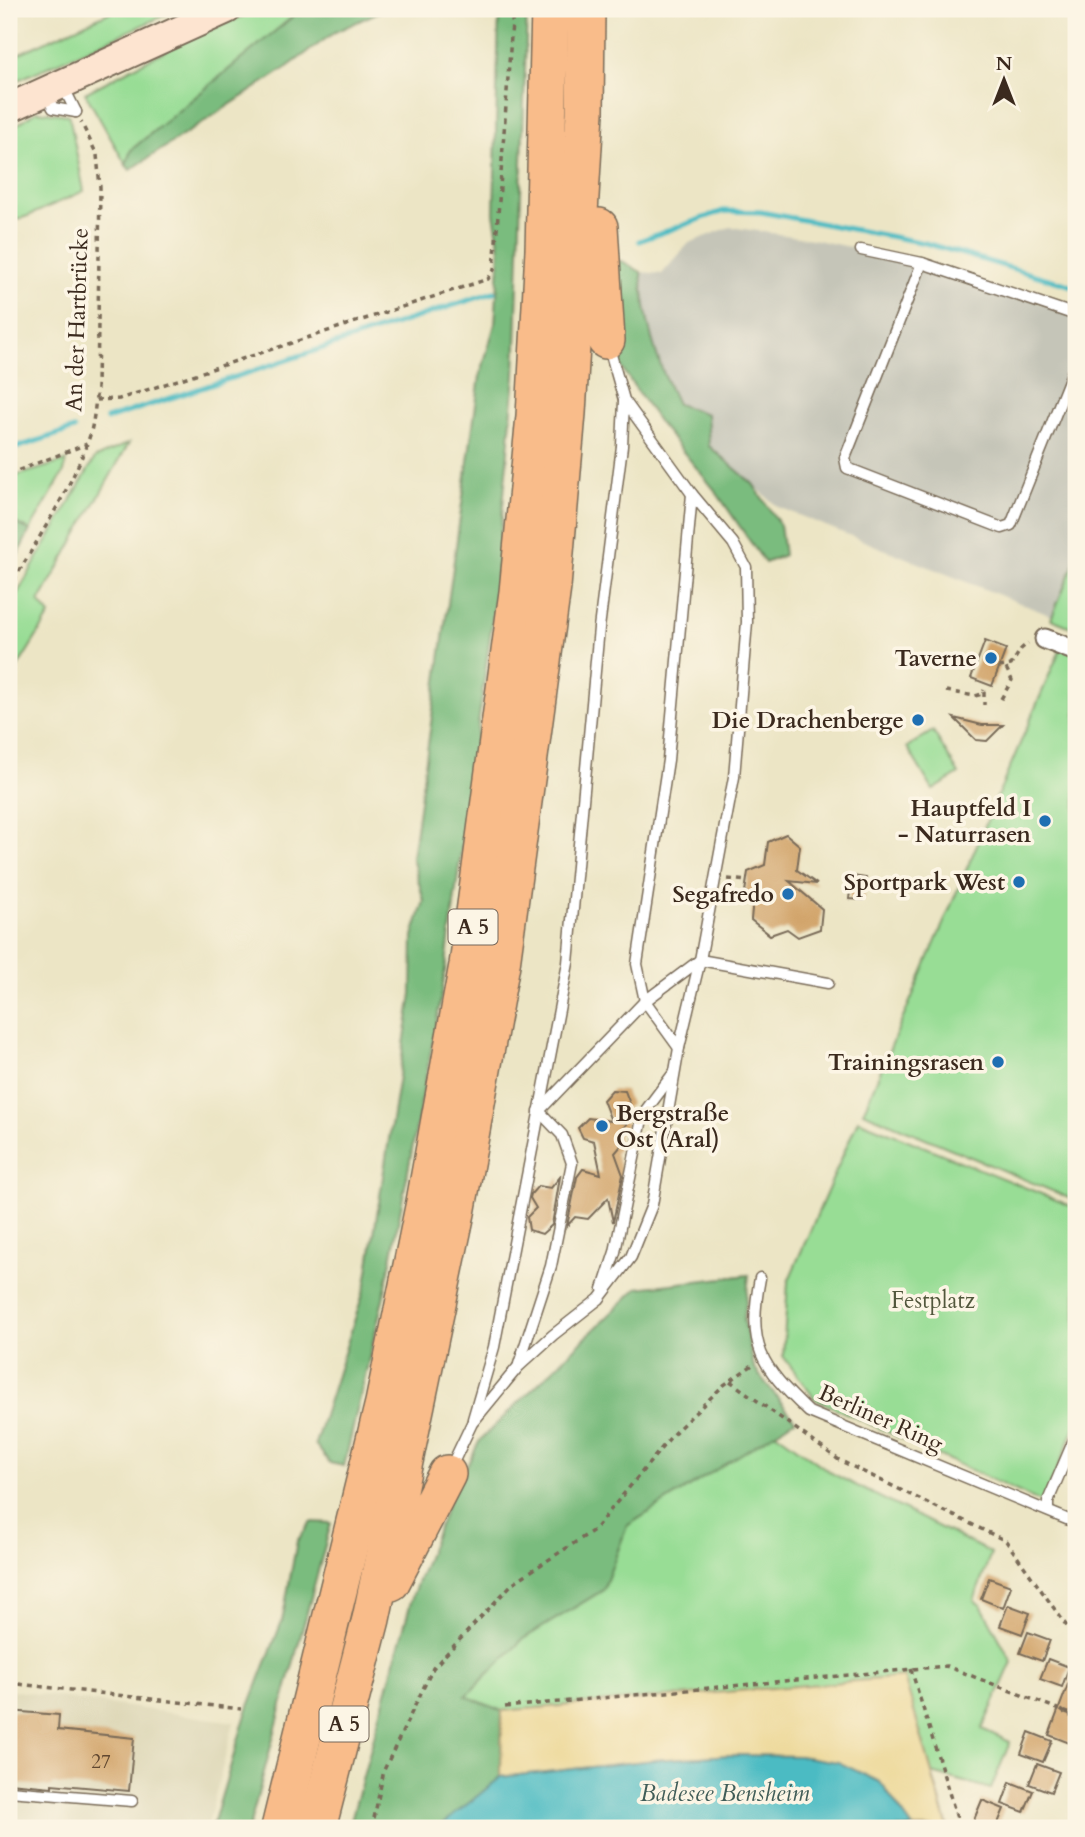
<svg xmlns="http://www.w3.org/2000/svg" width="1085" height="1837" viewBox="0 0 1085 1837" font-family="Cardo,serif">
<rect width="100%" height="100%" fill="#fcf5e5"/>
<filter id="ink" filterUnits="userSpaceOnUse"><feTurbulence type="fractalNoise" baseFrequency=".0143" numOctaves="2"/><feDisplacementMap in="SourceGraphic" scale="14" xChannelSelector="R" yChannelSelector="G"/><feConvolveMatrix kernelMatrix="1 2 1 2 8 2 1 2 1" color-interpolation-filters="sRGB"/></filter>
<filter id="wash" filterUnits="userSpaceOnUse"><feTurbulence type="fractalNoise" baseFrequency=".00686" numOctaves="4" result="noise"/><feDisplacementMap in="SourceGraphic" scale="28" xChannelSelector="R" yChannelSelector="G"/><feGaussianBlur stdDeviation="1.57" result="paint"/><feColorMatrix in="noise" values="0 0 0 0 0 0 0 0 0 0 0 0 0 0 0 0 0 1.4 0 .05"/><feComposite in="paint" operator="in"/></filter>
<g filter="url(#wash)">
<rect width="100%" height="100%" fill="#ece5c5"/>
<path fill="#dbd5b4" d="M9,1690l225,32 -27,106h-198z"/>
<path fill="#c5c5b8" d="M730,227l82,12 110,24 154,52v243l-24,58 -274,-109 -69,-61 -2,-32 -30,-9 -17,-35 -15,-56 -4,-42 21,2 27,-31z"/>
<g fill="#98dd95" stroke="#6a845a" stroke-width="2">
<path d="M117,9h62l-170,75v-26z"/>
<path d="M260,9h42l-171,141 -5,15 -41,-72 100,-53z"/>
<path d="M37,111l32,4 15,76 -56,25 -19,6v-92z"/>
<path d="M129,443l-90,159 11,13 -41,66v-73l86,-150z"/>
<path d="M66,461l-2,11 -34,58 -21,-10v-42z"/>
<path d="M1076,558v71l-25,-10z"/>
<path d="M1062,645l14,6v550l-213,-89z"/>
<path d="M933,731l26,43 -26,16 -26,-43z"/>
<path d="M858,1120l218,88v217l-33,78 -228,-104 -32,-43 5,-74z"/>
<path d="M775,1432l58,42 158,79 -17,48 7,4 31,57 -30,67 28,13 -19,47 -59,-16 -28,-96 -402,34 -37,-14 58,-58 80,-49 24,-64z"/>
</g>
<g fill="#7abc7e" stroke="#5a734e" stroke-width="2">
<path d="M302,9h83l-50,23 -49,36 -156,102 -4,-5 5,-15z"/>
<path d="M499,9h28l-12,366 -22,239 -51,379 -56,293 -42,180 -14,-3 -15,-19 51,-160 46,-290 1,-58 11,-35 -12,-43 68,-482 15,-52 5,-74 -6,-37z"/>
<path d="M622,261l19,11c4,50 14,86 36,132l30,10 2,32 44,38 27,41 4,30 -19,8 -51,-74 -54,-65 -41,-60 -14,-50 3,-52z"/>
<path d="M9,520l21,10 -21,43z"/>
<path d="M749,1275l-5,45 10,48 41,52 -168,106 -24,64 -80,49 -57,57 36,15 -1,66 -63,51h-89l64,-234 36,-94 31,-60 157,-152z"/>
<path d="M311,1522l20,1 -82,305h-37l34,-114 36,-93 15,-80z"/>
</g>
<path fill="#eeda9e" stroke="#94825e" stroke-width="2" d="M904,1677l44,151h-35l-33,-46 -81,-26 -68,-1 -76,5 -154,17 1,-66z"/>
<path fill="#4cbbc3" stroke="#447270" stroke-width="2" d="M731,1755l68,1 39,6 42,20 33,46h-475l63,-51 153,-17z"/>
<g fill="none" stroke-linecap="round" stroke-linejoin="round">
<g stroke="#4cbbc3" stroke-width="5">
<path d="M639,241l84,-30 38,1 164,31 151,44"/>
<path d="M107,419l387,-127"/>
<path d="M9,450l65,-21"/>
</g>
</g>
<g id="blocks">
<g fill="#d2a46b">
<path d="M985,641l21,8 -14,37 -21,-8z"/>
<path d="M954,718l28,7h21l-16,16 -11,-1z"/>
<path d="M786,834l14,12 -3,24 20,14 -28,-3 33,28 -2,20 -22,8 -11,-8 -17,6 -19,-15 2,-22 -8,-6 3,-20 17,-7 3,-23z"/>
<path d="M852,876l14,2 -3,22 -14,-1z"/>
<path d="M612,1090l13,1 5,13 -15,17 13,2 -11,12 4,11 -6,7 8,22 -10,47 -5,-24 -20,21 -13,-2 -8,9 10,-49 6,-8 18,5 -7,-33 -11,-3 -5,-10 10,-10 23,3 -8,-21z"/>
<path d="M560,1177l-8,48 -10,9 -13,-4 -2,-13 9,-9 -6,-10 1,-4 7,-8 13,2z"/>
<path d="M989,1578l22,8 -8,22 -22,-9z"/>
<path d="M1008,1605l22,8 -8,21 -22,-8z"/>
<path d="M1028,1632l22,8 -8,21 -22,-8z"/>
<path d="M1048,1659l21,8 -7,20 -22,-8z"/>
<path d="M1075,1666l1,65 -4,13 -23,-9z"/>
<path d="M9,1711l50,4 -1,15 76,8 -5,53 -77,-7v3l-43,-4z"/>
<path d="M1029,1732l23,9 -9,21 -22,-8z"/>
<path d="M1037,1764l22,8 -8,20 -22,-8z"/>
<path d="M1010,1782l23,9 -9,21 -22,-8z"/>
<path d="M982,1800l22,9 -8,19h-7l-16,-6z"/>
</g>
</g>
</g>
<g filter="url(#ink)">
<use href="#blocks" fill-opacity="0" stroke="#796b58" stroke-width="2"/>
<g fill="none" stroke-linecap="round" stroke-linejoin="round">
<g stroke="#796b58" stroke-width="13">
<g id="lane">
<path d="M63,86l13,26"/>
<path d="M47,95l6,13 23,4"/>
<path d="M861,250l61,13 154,52"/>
<path d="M922,263l-77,195 2,10 155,60 9,-3 65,-162"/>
<path d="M679,1048l-34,-47 -8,-37 31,-204 24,-266"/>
<path d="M760,1278c-13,69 0,87 49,134l267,111"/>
<path d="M603,1289l12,-37 28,-138 30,-40"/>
<path d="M519,1364l32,-98 21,-103 -10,-28 -23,-24 106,-110 55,-41 128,23"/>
<path d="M473,1419l21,-72 74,-384 31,-335 23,-182 2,-45"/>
<path d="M451,1467l21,-44 46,-56 35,-32 46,-36 32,-42 21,-52 27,-157 21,-88 34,-183 13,-155 -1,-55 -13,-24 -41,-49 -68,-94 -16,-56"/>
<path d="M1048,1510v-9l28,-66"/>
<path d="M9,1791l123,10"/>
</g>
</g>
<g stroke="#796b58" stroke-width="23">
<path id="street" d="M1045,639l31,12"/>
</g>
<g stroke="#796b58" stroke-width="32">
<path id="secondary" d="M9,108l218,-99"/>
</g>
<g stroke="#796b58" stroke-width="40">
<g id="highway">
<path d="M599,227l7,113"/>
<path d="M391,1582l56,-108"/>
<path d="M280,1828l104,-425 41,-201 43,-237 50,-373 17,-176 9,-166 6,-241"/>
<path d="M317,1828l54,-209 86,-411 44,-244 51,-377 15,-174 18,-300 1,-104"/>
</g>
</g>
<g stroke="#796b58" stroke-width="3.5" stroke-dasharray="5 5" stroke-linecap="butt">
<path d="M96,400l23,-1 369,-120 6,-9 19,-261"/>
<path d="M9,474l78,-30"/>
<path d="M9,589c27,-48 60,-96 79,-148 6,-16 7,-36 9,-53l3,-201 -3,-32 -16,-33"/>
<path d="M999,667l12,-2 10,-16 7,-6"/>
<path d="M946,691l29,5 7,-2 2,-4"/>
<path d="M984,692v13"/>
<path d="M1001,699l11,-19 -6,-12"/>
<path d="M728,879l19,2"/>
<path d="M730,1381l109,79 167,81 70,98"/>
<path d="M911,1669l49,159"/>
<path d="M9,1683l232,26"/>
<path d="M505,1707l441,-41 130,50"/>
<path d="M1061,1710l8,6 5,-1"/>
<path d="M372,1828l12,-58 49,-102 80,-85 81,-53 80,-97 50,-48 30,-21"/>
<path d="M1070,1828l6,-17"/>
</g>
<use href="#lane" stroke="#fff" stroke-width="10"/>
<use href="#street" stroke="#fff" stroke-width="19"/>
<use href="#secondary" stroke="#fde4d0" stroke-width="28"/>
<use href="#highway" stroke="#f9bc8a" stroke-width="37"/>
</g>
</g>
<g fill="#1f6fb2" stroke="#fcf5e5" stroke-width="2.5">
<circle cx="991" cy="658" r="7"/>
<circle cx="918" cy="720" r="7"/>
<circle cx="1045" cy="821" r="7"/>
<circle cx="1019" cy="882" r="7"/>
<circle cx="788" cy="894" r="7"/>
<circle cx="998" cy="1062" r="7"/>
<circle cx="602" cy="1126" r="7"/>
</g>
<g text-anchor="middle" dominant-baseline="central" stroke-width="7" stroke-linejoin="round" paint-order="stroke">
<g font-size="19" fill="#614831">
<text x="101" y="1762">27</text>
</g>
<g fill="#fcf5e5" stroke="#75675a" stroke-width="2">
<rect x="448.5" y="909.5" width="49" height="35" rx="5"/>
<rect x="319.5" y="1706.5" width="49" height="35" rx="5"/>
</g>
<g font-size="21" font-weight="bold" fill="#3b2a1e">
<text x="473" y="927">A 5</text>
<text x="344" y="1724">A 5</text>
</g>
<g font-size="23" fill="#3b2a1e" stroke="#fcf5e5">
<text transform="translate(77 320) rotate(-88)">An der Hartbrücke</text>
<text transform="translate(881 1418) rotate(24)">Berliner Ring</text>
</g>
<g font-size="23" font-weight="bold" fill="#3b2a1e" stroke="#fcf5e5" text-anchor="end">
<text x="977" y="658">Taverne</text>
<text x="904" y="720">Die Drachenberge</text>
<text x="1031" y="808">Hauptfeld I<tspan x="1031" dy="26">- Naturrasen</tspan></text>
<text x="1005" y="882">Sportpark West</text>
<text x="774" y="894">Segafredo</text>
<text x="984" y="1062">Trainingsrasen</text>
<text x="616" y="1113" text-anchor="start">Bergstraße<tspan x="616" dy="26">Ost (Aral)</tspan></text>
</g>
<g font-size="23" fill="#52573c" stroke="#fcf5e5">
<text x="933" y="1300">Festplatz</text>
</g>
<g font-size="24" font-style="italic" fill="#415d58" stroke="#fcf5e5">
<text x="725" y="1793">Badesee Bensheim</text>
</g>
</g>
<rect width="1085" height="1837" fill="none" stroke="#fcf5e5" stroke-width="35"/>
<g transform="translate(1004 80)" stroke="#fcf5e5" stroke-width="5" paint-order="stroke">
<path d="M0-5L12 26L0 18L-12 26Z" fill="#3b2a1e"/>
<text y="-10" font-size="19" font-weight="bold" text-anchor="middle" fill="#3b2a1e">N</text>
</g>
</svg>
